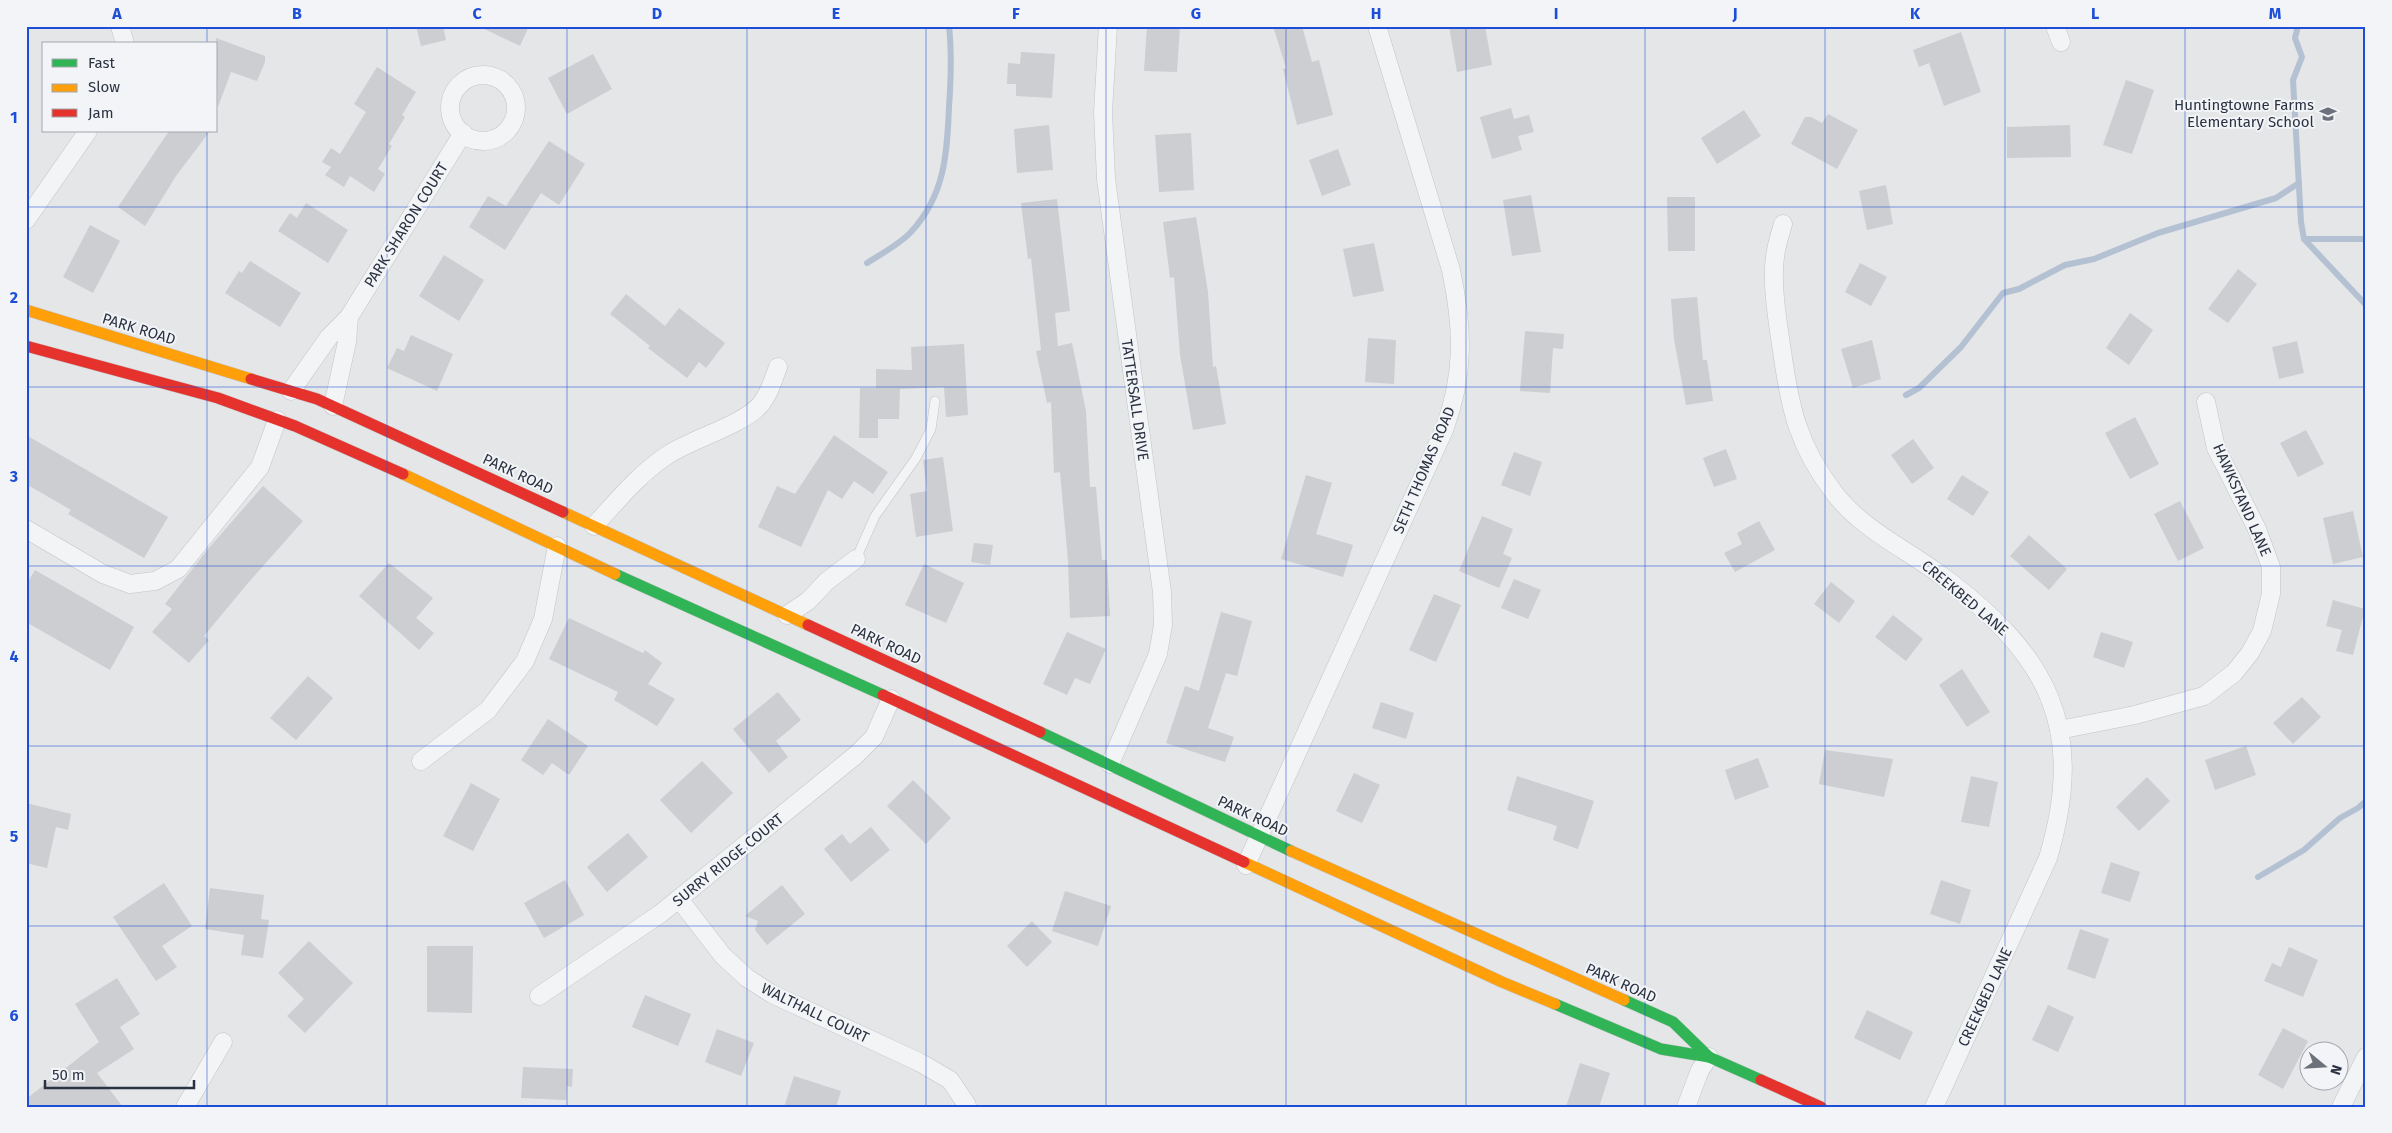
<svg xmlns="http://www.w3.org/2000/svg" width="2392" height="1133" viewBox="0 0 2392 1133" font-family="'Fira Sans',sans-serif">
<rect width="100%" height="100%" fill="#e4e6e8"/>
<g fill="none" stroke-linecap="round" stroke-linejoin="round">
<g stroke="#b4c1d2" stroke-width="6">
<path d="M2298,26l-3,12 7,19 -9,23 8,142 3,17 62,66"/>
<path d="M2304,239h62"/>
<path d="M867,263c14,-9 33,-19 44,-31 34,-37 36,-78 38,-125 2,-28 3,-54 0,-81"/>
<path d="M1906,395l13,-7 42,-41 42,-54 16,-4 46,-24 29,-6 64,-26 118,-35 23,-15"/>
<path d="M2258,877l46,-27 36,-32 18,-10 8,-7"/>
</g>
</g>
<g fill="#ccced1">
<path d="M416,26h27l3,14 -25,6z"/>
<path d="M478,26h51l-9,20z"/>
<path d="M1147,26h33l-3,46 -33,-1z"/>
<path d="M1273,26h29l10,36 7,-2 14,55 -36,10 -14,-56 3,-1z"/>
<path d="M1449,26h36l7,39 -35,7z"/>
<path d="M1961,32l20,60 -37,14 -15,-43 -10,4 -6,-17z"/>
<path d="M216,38l49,18v6l-8,19 -26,-9 -13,35z"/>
<path d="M1021,52l34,2 -3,44 -36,-2v-12h-9l1,-21 12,1z"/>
<path d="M593,54l19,35 -45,25 -19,-36z"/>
<path d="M377,67l39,25 -14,23 3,2 -16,27 3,2 -14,23 7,5 -11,18 -24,-16 -6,11 -19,-12 6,-8 -9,-5 9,-14 9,6 26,-42 -12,-8z"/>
<path d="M2126,80l28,10 -22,64 -29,-9z"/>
<path d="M1511,108l3,11 15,-4 5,17 -16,4 4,14 -30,9 -12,-42z"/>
<path d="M1744,110l17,26 -44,28 -16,-26z"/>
<path d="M1828,114l30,16 -21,39 -46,-25 14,-27h6l11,6z"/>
<path d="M1049,125l4,45 -36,3 -3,-44z"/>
<path d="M2070,125l1,32 -64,1v-31z"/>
<path d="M169,131h41l-34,45 -31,50 -27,-19z"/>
<path d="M1191,133l3,57 -35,2 -4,-57z"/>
<path d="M549,141l36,23 -26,41 -18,-12 -36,57 -36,-23 19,-31 18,10z"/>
<path d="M1338,149l13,36 -29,11 -13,-36z"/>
<path d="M1886,185l7,39 -26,6 -8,-39z"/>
<path d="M1531,195l10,57 -29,4 -9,-56z"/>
<path d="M1667,197h28v54h-27z"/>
<path d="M1057,199l13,112 -15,2 3,33 14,-3 14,68 4,76h6l6,73h5l3,56 -40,2 -2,-57 -8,-89 -6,1 -3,-71 -4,1 -11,-52 5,-1 -10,-92 -3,1 -7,-56z"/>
<path d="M306,203l42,27 -20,33 -50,-32 12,-18 7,5z"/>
<path d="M1196,217l12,75 5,75 3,-1 10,58 -33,6 -13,-75 -6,-78 -4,1 -7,-56z"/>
<path d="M90,225l30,16 -27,52 -30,-16z"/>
<path d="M1374,243l10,48 -31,6 -10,-48z"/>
<path d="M444,255l40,25 -25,41 -40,-25z"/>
<path d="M250,261l51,32 -21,34 -55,-34 14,-22 3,2z"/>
<path d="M1860,263l27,14 -16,29 -26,-14z"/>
<path d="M2238,269l19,15 -29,39 -20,-14z"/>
<path d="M626,294l39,32 14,-18 46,35 -19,25 -7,-6 -12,16 -39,-30 2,-2 -40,-32z"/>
<path d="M1697,297l6,63h4l6,41 -27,4 -12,-66 -3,-40z"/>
<path d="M2130,313l23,17 -24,35 -23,-17z"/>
<path d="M1525,331l39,3 -1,15 -10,-1 -3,45 -30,-2z"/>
<path d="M411,335l42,19 -16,37 -50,-23 10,-20 7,3z"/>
<path d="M1368,338l28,2 -2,44 -29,-2z"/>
<path d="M1872,340l9,39 -28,9 -12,-39z"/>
<path d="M2297,341l7,32 -25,6 -7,-32z"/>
<path d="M964,344l4,71 -22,2 -2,-30 -44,2 -1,30h-21v19h-19l1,-50h16v-19l36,1 -1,-23z"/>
<path d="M2135,417l24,47 -29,15 -25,-46z"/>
<path d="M2306,430l18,34 -26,13 -18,-34z"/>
<path d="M26,435l142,82 -24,41 -76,-44 3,-4 -45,-26z"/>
<path d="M834,435l54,37 -15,22 -19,-13 -12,18 -14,-9 -27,57 -43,-20 19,-41 18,8z"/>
<path d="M1913,439l21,29 -22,16 -21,-29z"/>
<path d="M1726,449l11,30 -23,8 -11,-29z"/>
<path d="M1514,452l28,10 -12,34 -29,-11z"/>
<path d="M943,457l10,74 -37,6 -6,-43 17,-3 -4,-31z"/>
<path d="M1306,475l26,8 -16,51 37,11 -10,32 -62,-18z"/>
<path d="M1962,475l27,17 -16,24 -26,-17z"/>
<path d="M263,486l40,35 -55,62 -44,53 5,4 -20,23 -37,-31 20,-23 -7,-5 43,-55z"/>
<path d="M2180,501l24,47 -26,13 -24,-47z"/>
<path d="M2353,511l10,46 -30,7 -10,-46z"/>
<path d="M1482,516l31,13 -10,25 9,4 -13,30 -40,-17z"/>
<path d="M1759,521l16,29 -40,22 -11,-19 18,-9 -5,-11z"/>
<path d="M2029,535l38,34 -18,21 -39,-34z"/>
<path d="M974,543l19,2 -3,20 -19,-3z"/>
<path d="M389,563l44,35 -17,20 18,15 -15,17 -60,-54z"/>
<path d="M924,564l40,19 -18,40 -41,-18z"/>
<path d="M35,570l99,57 -24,43 -84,-48v-37z"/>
<path d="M1514,579l27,11 -13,29 -27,-11z"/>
<path d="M1831,582l24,19 -16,22 -25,-19z"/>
<path d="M1434,594l27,11 -25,57 -27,-12z"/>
<path d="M2333,600l32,9 -12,46 -17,-4 6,-21 -16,-4z"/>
<path d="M1221,612l31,9 -15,55 -11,-3 -18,55 26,9 -9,25 -59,-19 19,-57 14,5z"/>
<path d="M1893,615l30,24 -17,22 -31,-24z"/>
<path d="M569,618l74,35 2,-3 17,13 -14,21 27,15 -18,27 -43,-26 4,-8 -69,-33z"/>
<path d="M1067,632l39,17 -16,35 -15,-6 -8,17 -24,-11z"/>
<path d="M2101,632l32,10 -9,26 -31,-11z"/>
<path d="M1962,669l28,43 -23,15 -28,-42z"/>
<path d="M308,676l25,22 -37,42 -26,-22z"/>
<path d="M778,692l23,28 -25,21 12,16 -19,16 -36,-44z"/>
<path d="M2302,697l19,20 -28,27 -20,-21z"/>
<path d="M1381,702l33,11 -8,26 -34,-11z"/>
<path d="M548,719l40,27 -19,29 -17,-12 -9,12 -22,-15z"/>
<path d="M2246,746l10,29 -41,15 -10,-30z"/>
<path d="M1825,750l68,9 -9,38 -65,-13z"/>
<path d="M1758,758l11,29 -34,13 -10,-30z"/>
<path d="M702,761l31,32 -42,40 -31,-33z"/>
<path d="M1354,773l26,12 -18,38 -26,-12z"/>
<path d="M1517,776l77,25 -16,48 -25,-9 4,-14 -50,-16z"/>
<path d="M1971,776l27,6 -9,45 -28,-5z"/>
<path d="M2147,777l23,24 -31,30 -23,-24z"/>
<path d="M913,780l38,38 -25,26 -39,-38z"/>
<path d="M471,783l29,16 -27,52 -30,-15z"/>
<path d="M26,803l45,11 -3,16 -12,-3 -9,41 -21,-5z"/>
<path d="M871,827l19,23 -39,32 -27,-33 18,-15 8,10z"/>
<path d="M628,833l20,24 -41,35 -20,-25z"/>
<path d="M2111,862l29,10 -10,30 -29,-9z"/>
<path d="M565,880l19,35 -40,23 -20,-35z"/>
<path d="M1941,880l30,10 -11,34 -30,-10z"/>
<path d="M164,883l28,43 -30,20 15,21 -21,14 -43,-64z"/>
<path d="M782,885l23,29 -38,31 -12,-15 3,-9 -13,-5z"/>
<path d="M210,888l54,7 -3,24 8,1 -6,38 -22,-3 3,-20 -39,-6z"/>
<path d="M1065,891l46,15 -13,40 -46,-15z"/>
<path d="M1032,921l20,21 -25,25 -20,-21z"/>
<path d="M2080,929l29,10 -14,40 -28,-10z"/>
<path d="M309,941l44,42 -48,50 -18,-17 17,-17 -26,-26z"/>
<path d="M427,946h46l-1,67 -45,-1z"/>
<path d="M2289,947l29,13 -15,37 -39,-16 8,-18 9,4z"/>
<path d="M117,978l23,36 -20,13 14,22 -37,24 26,34h-97v-8l73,-57 -24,-38z"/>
<path d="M645,995l46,19 -13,32 -46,-19z"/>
<path d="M2048,1005l26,12 -16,35 -26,-12z"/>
<path d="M1867,1010l46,22 -13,28 -46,-22z"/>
<path d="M2283,1028l25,13 -25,48 -25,-14z"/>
<path d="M717,1029l37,14 -13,33 -36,-14z"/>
<path d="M1580,1063l30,10 -11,34h-33z"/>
<path d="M523,1067l50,2 -1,18 -5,-1 -1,14 -45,-2z"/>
<path d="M794,1076l47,15 -5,16h-52z"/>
</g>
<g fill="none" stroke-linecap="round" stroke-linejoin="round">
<g stroke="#c2c4c6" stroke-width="10">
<path id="lane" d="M856,559l19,-43 41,-58 15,-29 4,-28"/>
</g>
<g stroke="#c2c4c6" stroke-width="19">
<g id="street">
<path d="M120,26l5,18"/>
<path d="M1108,26l-5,86 3,67 56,413 1,33 -5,29 -48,110"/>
<path d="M2055,26l6,16"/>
<circle cx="483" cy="108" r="33"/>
<path d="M26,220l62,-89"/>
<path d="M1783,224c-3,11 -7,22 -8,33 -4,25 3,68 7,94 8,58 16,95 53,143 28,36 71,55 107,82 106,79 145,151 106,282l-114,249"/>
<path d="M349,317l114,-184"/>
<path d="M291,391l38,-54 20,-20 -2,25 -14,64"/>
<path d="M594,526c23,-25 44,-51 72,-70 23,-16 77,-31 94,-51 9,-10 13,-25 18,-38"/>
<path d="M26,529l77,45 27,10 25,-3 23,-12 82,-102 17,-47"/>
<path d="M787,615l21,-14 19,-20 29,-22"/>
<path d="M2059,730l76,-15 69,-19 30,-23 16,-20 12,-22 9,-37v-27l-14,-38 -41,-81 -10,-46"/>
<path d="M421,761l67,-51 37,-49 18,-42 14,-73"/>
<path d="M1246,865l198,-435c21,-56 19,-103 7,-160l-74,-244"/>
<path d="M679,899l44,57 24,22 25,16 147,68 31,18 17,25"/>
<path d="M539,996l121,-82 196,-159 18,-18 17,-38"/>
<path d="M185,1107l38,-65"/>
<path d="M1686,1107l14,-37 9,-13"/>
<path d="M2341,1107l25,-50"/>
</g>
</g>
<g stroke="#c2c4c6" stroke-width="12">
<g id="fast">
<path d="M615,574l268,121"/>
<path d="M1040,732l251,119"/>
<path d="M1624,1000l49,22 36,35"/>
<path d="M1555,1004l106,45 48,8 52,23"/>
</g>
</g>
<g stroke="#c2c4c6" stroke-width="12">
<g id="slow">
<path d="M26,310l225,69"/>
<path d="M403,474l212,100"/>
<path d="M563,512l245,113"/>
<path d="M1291,851l333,149"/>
<path d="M1244,862l258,120 53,22"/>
</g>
</g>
<g stroke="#c2c4c6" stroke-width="12">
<g id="jam">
<path d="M26,346l192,52 77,28 108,48"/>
<path d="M251,379l66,20 246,113"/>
<path d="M808,625l232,107"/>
<path d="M883,695l361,167"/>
<path d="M1761,1080l60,27"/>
</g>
</g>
<use href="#lane" stroke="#f3f4f5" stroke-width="9"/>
<use href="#street" stroke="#f3f4f5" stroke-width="18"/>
<use href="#fast" stroke="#30b455" stroke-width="11"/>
<use href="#slow" stroke="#ff9f0a" stroke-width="11"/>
<use href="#jam" stroke="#e5322d" stroke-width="11"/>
</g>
<path fill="none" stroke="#1d4ed8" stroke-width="1" stroke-opacity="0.55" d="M207,26v18M387,26v1081M567,26v1081M747,26v1081M926,26v1081M1106,26v1081M1286,26v1081M1466,26v1081M1645,26v1081M1825,26v1081M2005,26v1081M2185,26v1081M207,131v976M26,207h2340M26,387h2340M26,566h2340M26,746h2340M26,926h2340"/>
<defs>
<g id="school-bare" transform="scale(1.35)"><path d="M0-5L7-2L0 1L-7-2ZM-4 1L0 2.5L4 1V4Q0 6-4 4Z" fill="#6c717b" stroke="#f2f4f7" stroke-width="2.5" paint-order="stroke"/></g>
</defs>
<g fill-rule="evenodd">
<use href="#school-bare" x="2328" y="114"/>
</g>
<g text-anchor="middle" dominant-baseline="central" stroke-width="4" stroke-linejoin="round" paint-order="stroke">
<g font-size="15" fill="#2b3241" stroke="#f2f4f7" text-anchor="end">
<text x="2314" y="105">Huntingtowne Farms<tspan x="2314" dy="17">Elementary School</tspan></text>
</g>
<g font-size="15" fill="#2b3241" stroke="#f2f4f7">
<text transform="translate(406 225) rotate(-58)">PARK SHARON COURT</text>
<text transform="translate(139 329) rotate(17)">PARK ROAD</text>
<text transform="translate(1135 400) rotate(82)">TATTERSALL DRIVE</text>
<text transform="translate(1424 470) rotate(-67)">SETH THOMAS ROAD</text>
<text transform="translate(518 474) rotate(25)">PARK ROAD</text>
<text transform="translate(2242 500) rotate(66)">HAWKSTAND LANE</text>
<text transform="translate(1965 598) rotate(40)">CREEKBED LANE</text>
<text transform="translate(886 644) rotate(25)">PARK ROAD</text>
<text transform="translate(1253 816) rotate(25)">PARK ROAD</text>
<text transform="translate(728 860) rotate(-39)">SURRY RIDGE COURT</text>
<text transform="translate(1621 983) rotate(24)">PARK ROAD</text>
<text transform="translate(1985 997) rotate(-65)">CREEKBED LANE</text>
<text transform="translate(815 1013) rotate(26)">WALTHALL COURT</text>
</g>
</g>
<rect width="2392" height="1133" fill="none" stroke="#f2f4f7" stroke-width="55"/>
<rect x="42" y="42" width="175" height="90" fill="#f2f4f7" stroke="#a2a6ae"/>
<rect x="52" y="59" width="25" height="8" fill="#30b455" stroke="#a2a6ae"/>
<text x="88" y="68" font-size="15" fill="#2b3241">Fast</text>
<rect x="52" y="84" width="25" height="8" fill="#ff9f0a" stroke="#a2a6ae"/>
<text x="88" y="92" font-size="15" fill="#2b3241">Slow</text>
<rect x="52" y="109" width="25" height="8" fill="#e5322d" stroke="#a2a6ae"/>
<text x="88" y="118" font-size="15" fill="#2b3241">Jam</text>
<g transform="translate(2324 1066) rotate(108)"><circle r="24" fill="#f2f4f7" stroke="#a2a6ae"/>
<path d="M0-4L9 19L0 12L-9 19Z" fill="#6c717b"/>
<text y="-8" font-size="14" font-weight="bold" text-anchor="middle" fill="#2b3241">N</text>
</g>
<path d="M45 1080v8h149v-8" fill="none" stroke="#2b3241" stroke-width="2.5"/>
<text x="52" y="1080" font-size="15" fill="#2b3241" stroke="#f2f4f7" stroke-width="4" paint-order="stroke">50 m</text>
<rect x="28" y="28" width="2336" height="1078" fill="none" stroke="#1d4ed8" stroke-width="2"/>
<g font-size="16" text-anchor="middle" font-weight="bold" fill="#1d4ed8">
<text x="117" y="19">A</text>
<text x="297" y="19">B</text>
<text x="477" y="19">C</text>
<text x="657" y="19">D</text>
<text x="836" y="19">E</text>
<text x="1016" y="19">F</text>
<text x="1196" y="19">G</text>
<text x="1376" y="19">H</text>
<text x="1556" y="19">I</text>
<text x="1735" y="19">J</text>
<text x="1915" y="19">K</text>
<text x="2095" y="19">L</text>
<text x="2275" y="19">M</text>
<text x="14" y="123">1</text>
<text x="14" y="303">2</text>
<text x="14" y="482">3</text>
<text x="14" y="662">4</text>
<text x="14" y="842">5</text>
<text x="14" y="1021">6</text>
</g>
</svg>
